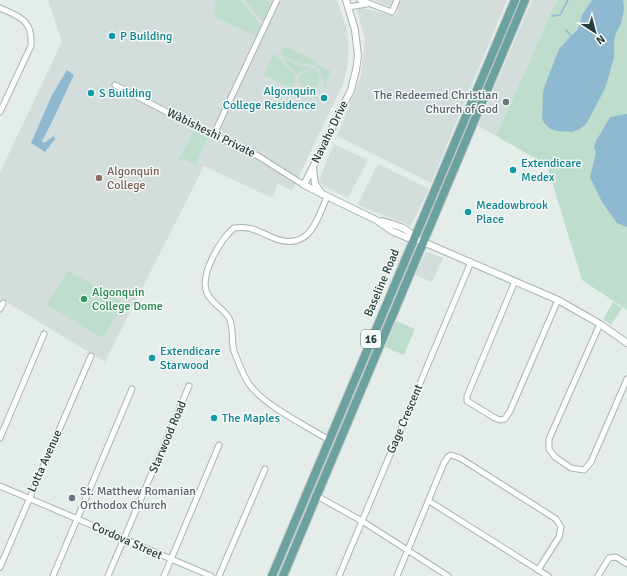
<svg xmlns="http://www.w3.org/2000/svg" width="627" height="576" viewBox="0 0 627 576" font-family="Signika,sans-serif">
<rect width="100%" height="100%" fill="#e5edeb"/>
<g fill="#d3dddb">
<path d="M48,0h289l10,29 2,21 -3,24 -3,10 -51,107 -14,-7 -6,14 -68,-32 -99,196 -105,-64v-126l62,-130z"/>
<path d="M374,0h133l-76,183 -94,-47 24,-60 4,-37 -8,-29 5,-2 33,8 4,-6z"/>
<path d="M532,0h25l-61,136 -18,-10z"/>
<path d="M334,144l34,16 -20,38 -25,-12 -4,-6z"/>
<path d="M378,164l51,25 -18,37 -51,-20 -2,-3z"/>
<path d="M426,252l17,6 -11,24 -17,-7z"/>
</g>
<g fill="#bfddcd">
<path d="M217,0h23l21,25 -5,11 -42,-20 1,-12z"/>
<path d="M247,0h19l5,3 -8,19 -17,-21z"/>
<path d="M557,0h70v310l-45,-30 -35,-115 -51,-29z"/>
<path d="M284,46l32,15 -2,4 -7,-1h-6l-20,-9z"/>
<path d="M500,47l2,1 -61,145 -1,-1 7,-20z"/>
<path d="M274,53l21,23v7l-3,6 -29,-14z"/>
<path d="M282,58h1l16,7 2,2 6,-1 5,2 -16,6z"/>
<path d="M317,61v3l1,1 13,6 -6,12 2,1 -1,3 -3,-1 2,-7h-3l-1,-8 -6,-5z"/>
<path d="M314,68c9,7 5,18 -2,25l-3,-1 -10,-8v-8z"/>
<path d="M194,131l13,6v2l-11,25 -13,-5 -2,2 -2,-1z"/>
<path d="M68,270l56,33 -21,35 -56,-33z"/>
<path d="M613,302l9,6 -11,17 -8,-6z"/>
<path d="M396,321l19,8 -11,26 -19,-8z"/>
<path d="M380,329l1,1 -5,15 -65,155 -3,-1z"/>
</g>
<g fill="#8fb9d0">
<path d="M592,0h31l1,9 -3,15 -5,9 -2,8v16l-8,29 -7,14 -12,23 -7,6 -8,3 -15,-1 -6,-2 -6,-5 -3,-5 1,-26 2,-8 14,-36 9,-10 10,-10 4,-14z"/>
<path d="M67,70l7,5c-11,22 -20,45 -32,66l2,2 10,-7 1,3 -10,13 -14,-9 21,-48z"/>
<path d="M627,114v113l-10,-4 -8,-11 -7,-10 -12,-25 6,-24 -2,-6 2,-6 14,-24z"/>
</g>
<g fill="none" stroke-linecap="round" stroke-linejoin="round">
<g stroke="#8fb9d0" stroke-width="1.5">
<path d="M552,16l8,-1 8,-15"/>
<path d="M566,30l5,6"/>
</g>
<g stroke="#a7b5b3" stroke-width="7">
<g id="minor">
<path d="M360,0l32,12 5,-12"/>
<path d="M348,7l19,-3"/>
<path d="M0,8c20,9 33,12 31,38l-31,66"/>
<path d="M115,85l75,39 68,32 46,29"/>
<path d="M214,134l63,-134"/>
<path d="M327,197c-12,28 -20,57 -58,39 -12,-6 -21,-10 -35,-8 -14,12 -35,47 -27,65 4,10 16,15 22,25 6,12 1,25 6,36 4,10 8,21 14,30 17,23 56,41 80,56"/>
<path d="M515,281l-48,115v5l28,17 5,2 5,-1 5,-8 48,-111"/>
<path d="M0,309l3,-6"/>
<path d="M600,324l-51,115v10l6,8 16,11 13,2 7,-8 36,-83"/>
<path d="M0,438l44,-104"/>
<path d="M0,486l211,90"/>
<path d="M317,496l45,25 86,55"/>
<path d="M429,501l119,75"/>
<path d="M0,567l91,-211"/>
<path d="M53,576l79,-187"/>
<path d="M108,576l81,-190"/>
<path d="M164,576l55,-131"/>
<path d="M219,576l46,-107"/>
<path d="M339,576l132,-314"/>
<path d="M397,576l47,-113 4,-6 3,-2 9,3 96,61 5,8 -2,10 -21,33"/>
<path d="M598,576l11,-18 7,-1 11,7"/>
</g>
</g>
<g stroke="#a7b5b3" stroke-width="8">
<g id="tertiary">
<path d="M346,0l9,30 3,26 -2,14 -5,20 -47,95 72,35 16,11 16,7h6l14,6 130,56 42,24 27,19"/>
<path d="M313,168l2,16 7,10"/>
<path d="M382,221c12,4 26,6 32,17"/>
</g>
</g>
<g stroke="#c2c9c9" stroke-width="10">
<g id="primary">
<path d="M272,576l243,-576"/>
<path d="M283,576l242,-576"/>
</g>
</g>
<use href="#minor" stroke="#fff" stroke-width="5"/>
<use href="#tertiary" stroke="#fff" stroke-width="6"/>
<use href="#primary" stroke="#6ba19e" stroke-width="8"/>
</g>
<g fill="#0f9aa8" stroke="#f5faf8" stroke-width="1.5">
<circle cx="112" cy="36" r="4"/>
<circle cx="91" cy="93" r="4"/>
<circle cx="324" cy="98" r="4"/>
<circle cx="513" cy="170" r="4"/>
<circle cx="468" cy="212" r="4"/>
<circle cx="152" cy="358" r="4"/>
<circle cx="214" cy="418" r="4"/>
</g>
<g fill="#6b7280" stroke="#f5faf8" stroke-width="1.5">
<circle cx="506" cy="102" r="4"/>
<circle cx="72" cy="498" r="4"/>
</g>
<circle fill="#8d6e63" stroke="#f5faf8" stroke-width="1.5" cx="99" cy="178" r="4"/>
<circle fill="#2e9e5b" stroke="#f5faf8" stroke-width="1.5" cx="84" cy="299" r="4"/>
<g text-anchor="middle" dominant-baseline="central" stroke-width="3" stroke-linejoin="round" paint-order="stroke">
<rect fill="#f5faf8" stroke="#637775" stroke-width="1" x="361" y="330" width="20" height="18" rx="3"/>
<g font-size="11" font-weight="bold" fill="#243f3d">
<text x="371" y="339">16</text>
</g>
<g font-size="12" fill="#0d838f" stroke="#f5faf8" text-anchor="start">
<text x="120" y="36">P Building</text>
<text x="316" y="91" text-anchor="end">Algonquin<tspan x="316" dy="14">College Residence</tspan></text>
<text x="99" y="93">S Building</text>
<text x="521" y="163">Extendicare<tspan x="521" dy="14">Medex</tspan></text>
<text x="476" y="205">Meadowbrook<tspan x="476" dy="14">Place</tspan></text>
<text x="160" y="351">Extendicare<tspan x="160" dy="14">Starwood</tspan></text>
<text x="222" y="418">The Maples</text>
</g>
<g font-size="12" fill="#5b616d" stroke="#f5faf8" text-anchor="end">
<text x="498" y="95">The Redeemed Christian<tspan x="498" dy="14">Church of God</tspan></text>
<text x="80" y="491" text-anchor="start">St. Matthew Romanian<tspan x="80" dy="14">Orthodox Church</tspan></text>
</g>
<g font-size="12" fill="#243f3d" stroke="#f5faf8">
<text transform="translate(330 132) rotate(-64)">Navaho Drive</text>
<text transform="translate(211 133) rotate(26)">Wàbisheshì Private</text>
<text transform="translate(382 283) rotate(-67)">Baseline Road</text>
<text transform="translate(405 419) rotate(-67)">Gage Crescent</text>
<text transform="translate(168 437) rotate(-67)">Starwood Road</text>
<text transform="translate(45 461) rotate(-66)">Lotta Avenue</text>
<text transform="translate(127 541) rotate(24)">Cordova Street</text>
</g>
<g font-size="12" fill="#785e54" stroke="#f5faf8" text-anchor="start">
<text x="107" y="171">Algonquin<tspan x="107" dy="14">College</tspan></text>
</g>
<g font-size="12" fill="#27864d" stroke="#f5faf8" text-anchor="start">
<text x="92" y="292">Algonquin<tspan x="92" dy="14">College Dome</tspan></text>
</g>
</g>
<g transform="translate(595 32) rotate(144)" stroke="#f5faf8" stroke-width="3" paint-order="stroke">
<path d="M0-3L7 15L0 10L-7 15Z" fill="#243f3d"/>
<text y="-6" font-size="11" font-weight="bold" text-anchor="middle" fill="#243f3d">N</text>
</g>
</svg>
